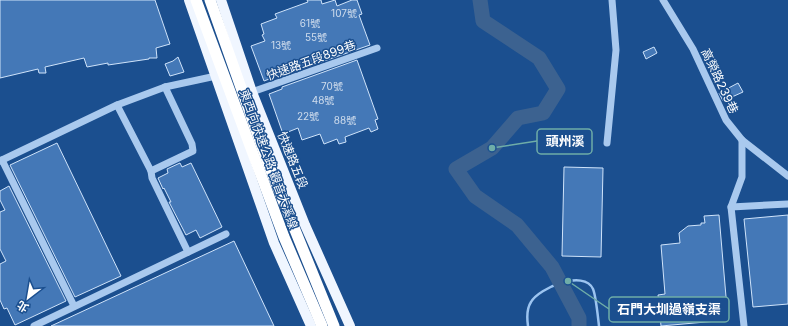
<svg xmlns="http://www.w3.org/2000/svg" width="788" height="326" viewBox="0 0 788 326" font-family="Inter,'Noto Sans TC',sans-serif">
<rect width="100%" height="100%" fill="#1b4f8f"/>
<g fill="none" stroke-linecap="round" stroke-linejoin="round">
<path stroke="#9cc4f0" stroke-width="2.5" d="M528,326c-1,-7 -1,-18 3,-24 8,-14 53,-33 62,-13 3,7 5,29 6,37"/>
<path stroke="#3c6290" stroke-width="15" d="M480,0l3,21 56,37 19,31 -15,24 -25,5 -26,30 -36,21 19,27 42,29 35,42 27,51v8"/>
</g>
<g fill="#4478b7" stroke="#cfe3fa">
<path d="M0,0h155l15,44 -14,4 1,10h-8v1l-41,6v-2l-21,4 -3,-9 -39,9 1,6h-7l-1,-4 -38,9z"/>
<path d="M307,0h14l1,4 13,-4 2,6 15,-6h5l5,14 -3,1 11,30 -92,32 -1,-1 -13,5 -13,-35 14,-5 -3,-6 2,-1 -3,-10 16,-6 -2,-4 33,-12z"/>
<path d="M654,47l3,6 -11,6 -3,-7z"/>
<path d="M178,57l6,15 -14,4 -5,-12 8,-3z"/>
<path d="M357,60l21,59 -3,1 3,9 -7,3 -2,-4 -24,9 1,5 -7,2 -2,-5 -13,5 -4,-10 -18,6 -4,-12 -15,6 -14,-40 13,-5v-2z"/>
<path d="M738,83l5,9 -20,9 -4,-8z"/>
<path d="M57,143l64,133 -46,21 -65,-132z"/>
<path d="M180,163l2,4 9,-4 31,64 -22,11 -4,-8 -10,5 -17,-33h2l-7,-14 -1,1 -5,-11 10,-5 -1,-4z"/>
<path d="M564,167l39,1 -2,89 -39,-1z"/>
<path d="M9,186l57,115 -51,24 -8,-17 -3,1 -4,-9v-36l6,-3 -6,-12v-37l5,-2 -5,-10v-9z"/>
<path d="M719,215l9,105 -67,6 -3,-31 7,-1 -4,-49 19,-2 -1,-10 9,-7 13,-1v-2h4l-1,-7z"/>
<path d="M788,215v89l-35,3 -9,-88z"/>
<path d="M234,241l40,85h-223z"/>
</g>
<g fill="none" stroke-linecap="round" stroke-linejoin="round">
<g stroke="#a9c9ee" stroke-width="7">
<path d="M663,0l30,49 33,71 16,20 46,36"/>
<path d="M252,92l125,-44"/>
<path d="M117,105l34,66 1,7 36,74"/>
<path d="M742,140v37l-11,30 13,119"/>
<path d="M607,143l9,-93 -4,-50"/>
<path d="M2,160l72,146"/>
<path d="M0,161l117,-56 48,-18 51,-11"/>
<path d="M151,171l42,-20 -1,-7 -27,-57"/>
<path d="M731,207l57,-3"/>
<path d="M34,326l192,-92"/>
</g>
<g stroke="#f0f6ff" stroke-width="10">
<path d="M189,0l85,243 37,83"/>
<path d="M221,0l31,92 53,133 45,101"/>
</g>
<g stroke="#fff" stroke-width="11">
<path d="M196,0l88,237 38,89"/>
<path d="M210,0l57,161 67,165"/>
</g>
</g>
<g text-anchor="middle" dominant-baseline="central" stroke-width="3" stroke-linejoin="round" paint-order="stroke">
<g font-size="10" fill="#d0dded">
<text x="344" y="13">107號</text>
<text x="310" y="23">61號</text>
<text x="316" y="37">55號</text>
<text x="281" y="45">13號</text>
<text x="332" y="86">70號</text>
<text x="323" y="100">48號</text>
<text x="308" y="116">22號</text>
<text x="345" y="120">88號</text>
</g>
<g font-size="12" fill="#fff" stroke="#1b4f8f">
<text transform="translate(311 60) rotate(-20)">快速路五段899巷</text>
<text transform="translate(720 81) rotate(65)">高榮路239巷</text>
<text transform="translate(269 159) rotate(70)">東西向快速公路 觀音大溪線</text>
<text transform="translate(293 160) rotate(68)">快速路五段</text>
</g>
</g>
<path fill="none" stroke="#6fada8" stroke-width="1.5" d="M492 148L537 141M568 281L609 309"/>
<g fill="#6fada8" stroke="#1b4f8f" stroke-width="1.5">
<circle cx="492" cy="148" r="4"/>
<circle cx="568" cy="281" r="4"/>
</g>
<g fill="#1b4f8f" stroke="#6fada8" stroke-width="1.5">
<rect x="537" y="129" width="55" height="25" rx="4"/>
<rect x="609" y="297" width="120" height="25" rx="4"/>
</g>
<g font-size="13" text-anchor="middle" font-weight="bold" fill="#fff">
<text x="565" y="146">頭州溪</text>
<text x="669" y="314">石門大圳過嶺支渠</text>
</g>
<g transform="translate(28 298) rotate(211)" stroke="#1b4f8f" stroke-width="3" paint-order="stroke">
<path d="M0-3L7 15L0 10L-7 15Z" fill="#ffffff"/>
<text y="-6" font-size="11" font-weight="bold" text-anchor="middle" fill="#ffffff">北</text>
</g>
</svg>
